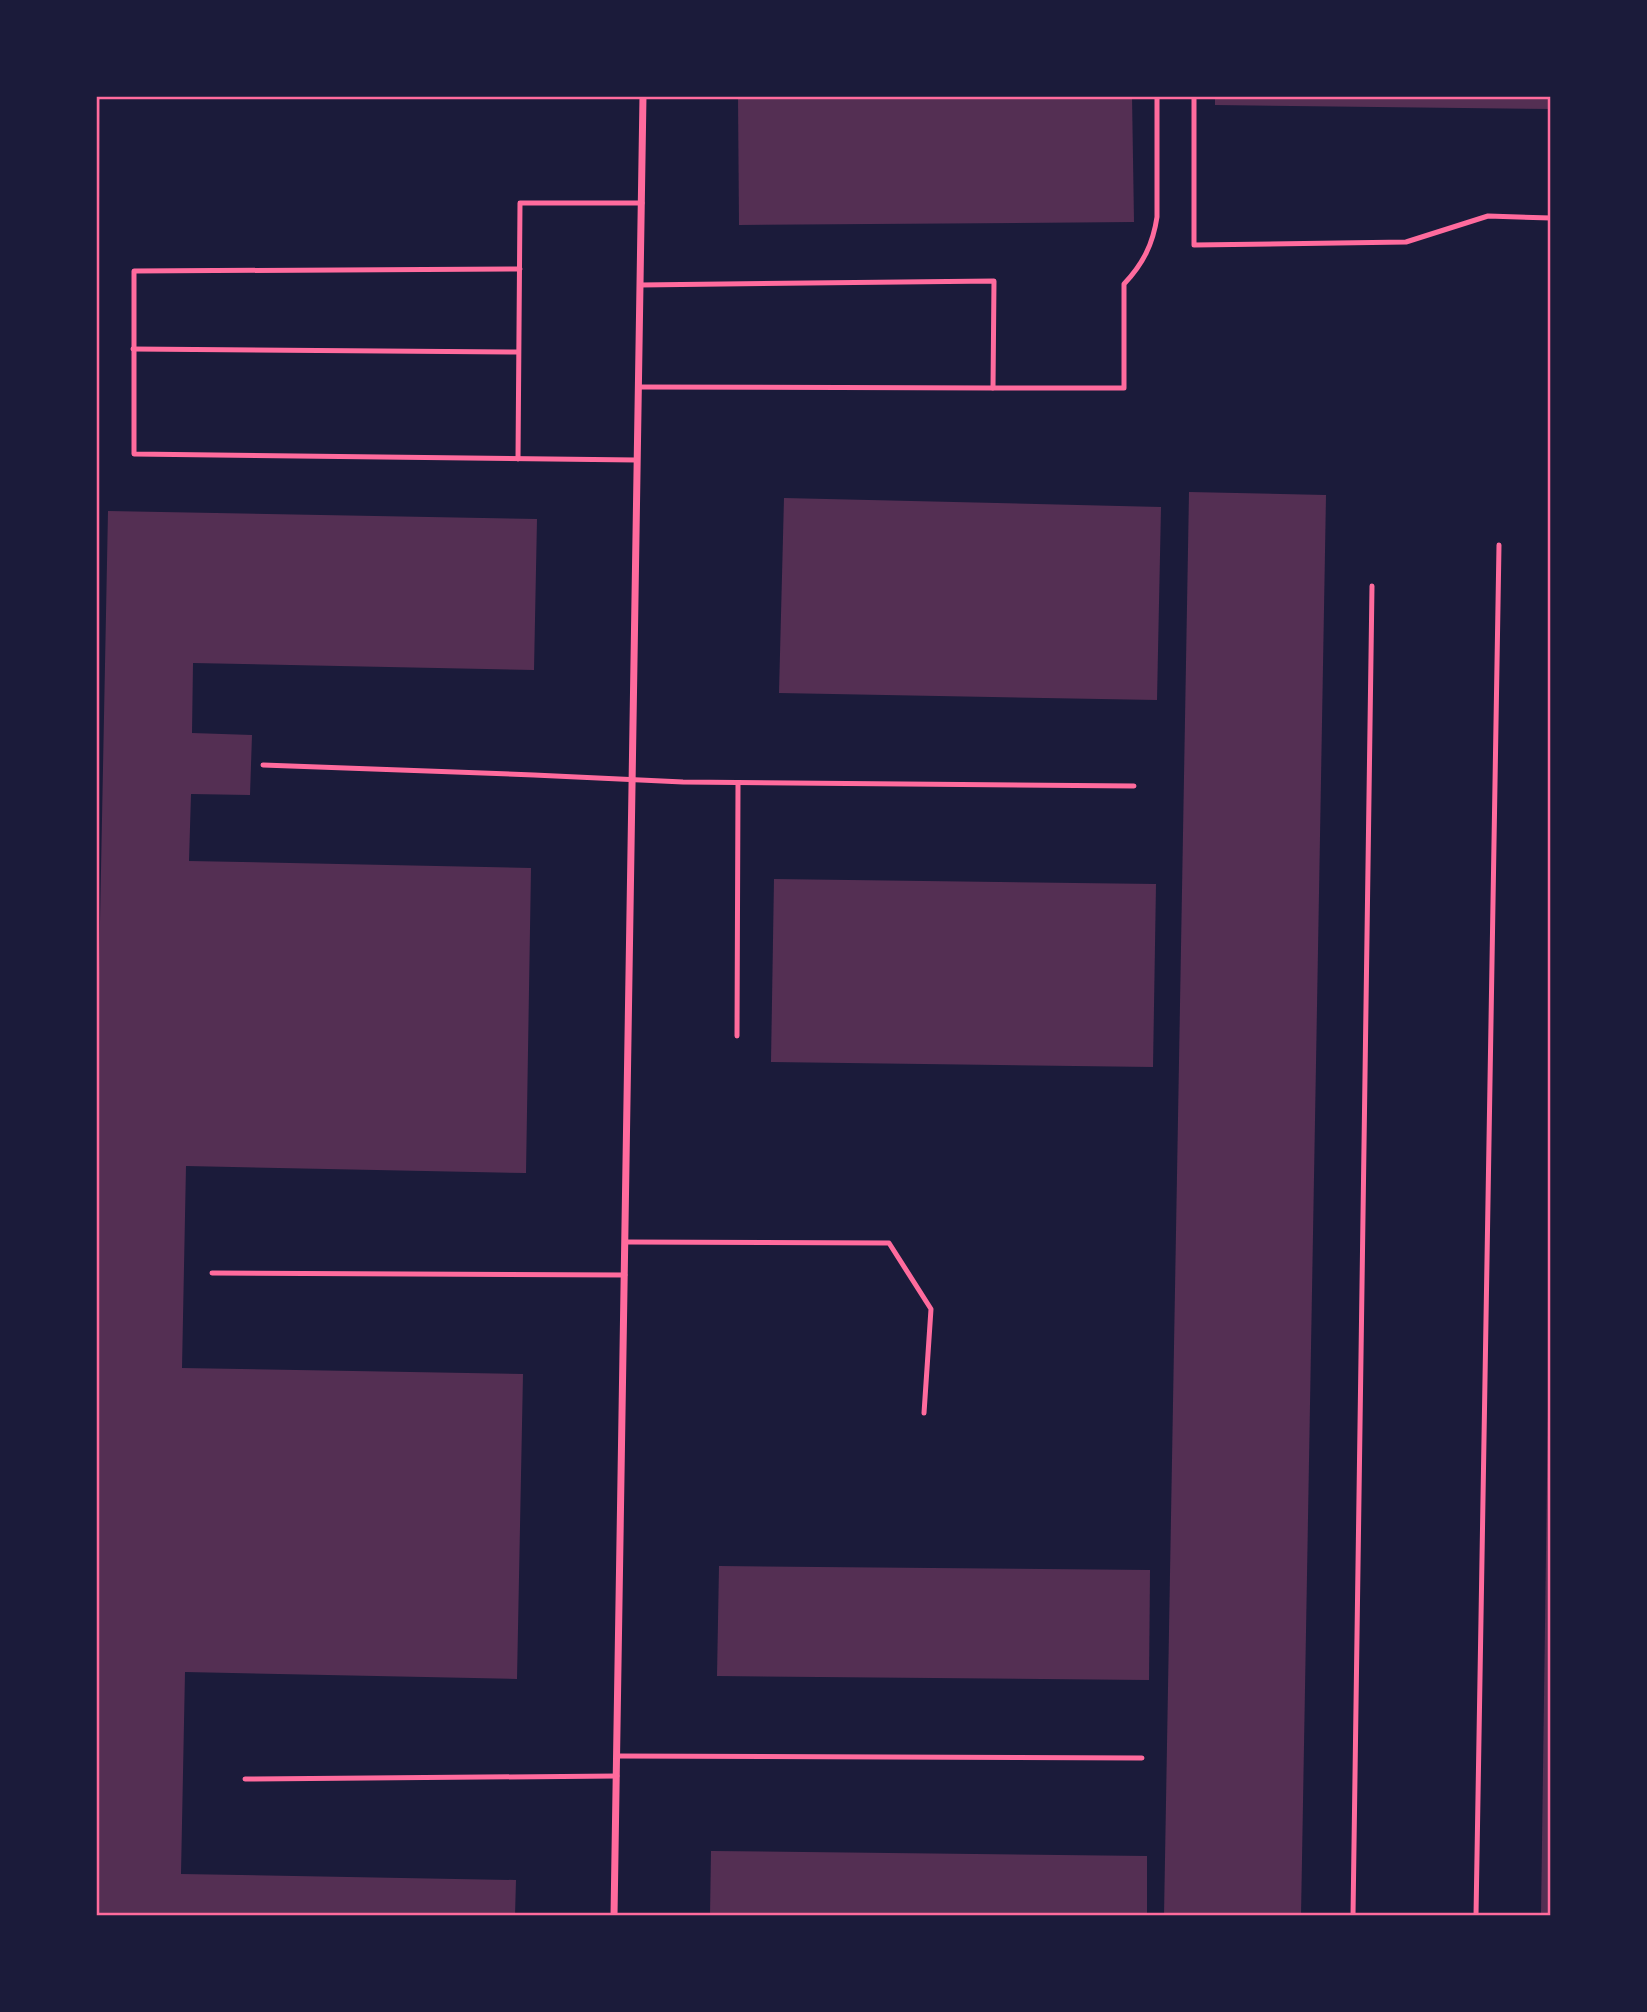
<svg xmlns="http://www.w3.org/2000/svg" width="1647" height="2012" viewBox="0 0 1647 2012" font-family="Raleway,sans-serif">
<rect width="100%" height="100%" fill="#1b1b3a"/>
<g fill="#542f53">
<path d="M96,96h4l-1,128h-3z"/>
<path d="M738,96h394l2,126 -395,3z"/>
<path d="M1215,96h336v13l-336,-4z"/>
<path d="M1189,492l137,3 -25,1421h-137z"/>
<path d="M784,498l377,9 -4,193 -378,-7z"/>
<path d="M108,511l429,8 -3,151 -341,-7 -1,70 60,2 -2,60 -59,-1 -2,67 342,7 -5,305 -340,-7 -4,202 341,6 -6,305 -332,-7 -4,202 335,6 -1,36h-419v-789z"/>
<path d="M774,879l382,5 -3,183 -382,-5z"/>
<path d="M1548,1407h3v509h-10z"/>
<path d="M719,1566l431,4 -1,110 -432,-4z"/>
<path d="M711,1851l436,5v60h-437z"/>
</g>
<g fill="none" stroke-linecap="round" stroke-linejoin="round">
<g stroke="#ff6b9d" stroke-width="5">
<path d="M1194,96v149l212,-3 82,-26 63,2"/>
<path d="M520,269l-386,2v183l502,6"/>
<path d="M133,349l385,3"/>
<path d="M638,387l355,1 1,-107 -354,4"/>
<path d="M993,388h131v-104c19,-20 29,-40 33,-67v-121"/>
<path d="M518,459l2,-256h122"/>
<path d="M263,765l271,10 149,7 451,4"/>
<path d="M737,1036l1,-253"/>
<path d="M626,1242l263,1 42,66 -7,104"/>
<path d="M212,1273l413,2"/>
<path d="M617,1756l525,2"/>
<path d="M245,1779l372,-3"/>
<path d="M1353,1916l19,-1330"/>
<path d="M1476,1916l23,-1371"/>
</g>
<path stroke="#ff6b9d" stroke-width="7" d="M614,1916l29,-1820"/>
</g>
<rect width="1647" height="2012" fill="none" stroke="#1b1b3a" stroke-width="196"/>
<rect x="98" y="98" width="1451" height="1816" fill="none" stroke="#ff6b9d" stroke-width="2.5"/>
</svg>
